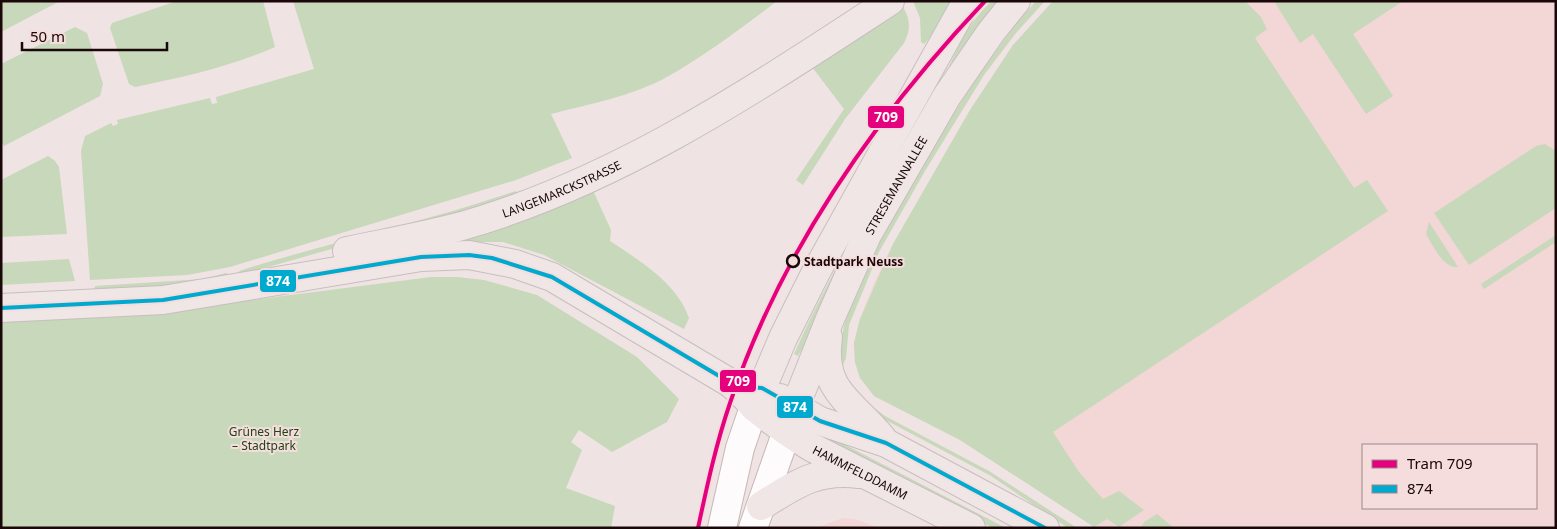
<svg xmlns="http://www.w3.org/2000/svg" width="1557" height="529" viewBox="0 0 1557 529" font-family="'Noto Sans',sans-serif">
<rect width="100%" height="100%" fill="#f0e3e3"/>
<g fill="#f3d6d6" fill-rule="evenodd">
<path d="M1053,1h503v527h-460l-136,-88 -86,-44 -14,-18 -5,-16 -1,-19 6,-24 14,-36 19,-39 77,-134 43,-65zM1363,445h173v63h-173z"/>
<path d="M843,518l12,1 25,9h-64z"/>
</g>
<g fill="#c7d8bb">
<path d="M1,1h59l-59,31z"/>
<path d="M177,1h86l12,46c-45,20 -91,30 -140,40l-6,-3 -19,-56 2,-5z"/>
<path d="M293,1h484c-35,27 -72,54 -110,76 -35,19 -77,27 -116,37l21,44 -56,22 -286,87 -43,8 -97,5 -9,-129 4,-15 26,-13 2,3 5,-2 -1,-4 93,-22 2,6 5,-1 -1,-6 98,-28z"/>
<path d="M913,1h43l-20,30 -12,13 -3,-2 -1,-24z"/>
<path d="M992,1h11l-205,355 -4,-2c40,-90 92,-175 141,-260 20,-35 26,-65 57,-93z"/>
<path d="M1036,1h9l-29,32 -32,42 -59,96 -46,81 -30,73 -3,33 -4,9c-8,-58 38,-126 65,-175 39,-67 77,-132 129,-191z"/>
<path d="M1053,1h192l16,16 6,12 -12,9 99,150 13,-8 21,31 -335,221 26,40 24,27 16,-8 25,19 -25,17 -12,-8 -13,8 -134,-87 -86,-44 -14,-18 -5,-16 -1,-19 6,-24 33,-75 77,-134 43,-65z"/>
<path d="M1274,1h129l-50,33 40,62 -27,18 -53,-80 -13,9z"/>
<path d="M900,2c10,15 12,26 4,41l-59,76 -42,66 -7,-5 48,-71 -35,-46z"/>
<path d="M75,27l12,6 16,51 -3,12 -96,50 -3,-4v-78z"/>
<path d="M1545,144l11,7v57l-87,57 -35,-52 102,-67z"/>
<path d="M48,156l7,5 4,6 8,67 -66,3v-57z"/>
<path d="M591,186l20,44 -1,11c30,20 67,42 79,77l-5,11 -140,-74 -41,-13h-31l-6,-3z"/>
<path d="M516,191l2,5 -278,79 -1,-4c92,-29 186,-49 277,-80z"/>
<path d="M1429,222l29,45c-15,2 -25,-22 -32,-33z"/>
<path d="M1556,235v7l-72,47 -3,-5z"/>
<path d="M69,259l6,22 -74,4v-22z"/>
<path d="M226,273l7,3 -35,9 -104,7 1,-6 108,-7z"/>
<path d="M431,277h26l27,3 53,15 100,62 42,42 -12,23 -55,30 -33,-22 -8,12 11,8 -16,38 49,18 -4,22h-610v-208l159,-8z"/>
<path d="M852,385l18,20 15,11 104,55 88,57h-9l-77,-52 -113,-60 -30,-30z"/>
<path d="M826,435l180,93h-13l-169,-88z"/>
<path d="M1157,514l17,14h-33l3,-6z"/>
</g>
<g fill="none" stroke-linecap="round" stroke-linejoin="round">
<g stroke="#c8b7b7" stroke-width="30">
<g id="minor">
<path d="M722,528l18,-80 14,-41"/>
<path d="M753,528l42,-120"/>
</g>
</g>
<g stroke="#c7bebf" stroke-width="30">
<g id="major">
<path id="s1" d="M347,251c38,-8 77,-15 115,-25 157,-45 293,-137 428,-225"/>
<path id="s2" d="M1,308l162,-8 258,-43 48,-2 46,9 37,13 175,104c12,7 19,18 29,27 17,15 36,27 55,39l160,81"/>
<path d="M828,337c-8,55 25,65 54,101"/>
<path d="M780,398l40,23 66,22 159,85"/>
<path d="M754,407l29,-69 33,-66 151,-271"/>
<path id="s3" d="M795,407l35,-88 37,-84 80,-139 44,-64 25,-31"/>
<path d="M761,506c35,-22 55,-37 98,-32"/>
</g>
</g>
<use href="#minor" stroke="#fdfbfb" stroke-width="28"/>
<use href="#major" stroke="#f0e6e6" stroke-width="28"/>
<g stroke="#f6dddd" stroke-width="8">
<path id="bus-1" d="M1,308l162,-8 258,-43 48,-2 23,3 60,19 184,109 26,2 58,33 66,22 159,85"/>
</g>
<use href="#bus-1" stroke="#00a9ce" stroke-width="4"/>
<g stroke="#f6dddd" stroke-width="8">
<path id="tram-1" d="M698,528c9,-42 18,-84 32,-125 51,-152 145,-286 255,-402"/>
</g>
<use href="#tram-1" stroke="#e5007d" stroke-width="4"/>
</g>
<circle fill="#f6dddd" stroke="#1a0708" stroke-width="2.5" cx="793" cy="261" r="6"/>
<g text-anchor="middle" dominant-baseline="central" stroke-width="4" stroke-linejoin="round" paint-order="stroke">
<g font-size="12" fill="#1a0708" stroke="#f6dddd">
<text stroke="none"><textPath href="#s3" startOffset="244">STRESEMANNALLEE</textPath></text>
<text stroke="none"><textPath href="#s1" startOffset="224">LANGEMARCKSTRASSE</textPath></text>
<text stroke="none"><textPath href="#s2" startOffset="924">HAMMFELDDAMM</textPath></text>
</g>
<g font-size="12" font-weight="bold" fill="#1a0708" stroke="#f6dddd" text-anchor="start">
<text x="804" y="261">Stadtpark Neuss</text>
</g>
<g font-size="12" fill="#1e4312" stroke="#f6dddd">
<text x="264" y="431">Grünes Herz<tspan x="264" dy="14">– Stadtpark</tspan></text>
</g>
</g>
<g stroke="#f6dddd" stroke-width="2">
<rect x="867" y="105" width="38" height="24" rx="5" fill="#e5007d"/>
<rect x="259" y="269" width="38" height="24" rx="5" fill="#00a9ce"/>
<rect x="719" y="369" width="38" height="24" rx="5" fill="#e5007d"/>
<rect x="776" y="395" width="38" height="24" rx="5" fill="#00a9ce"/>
</g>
<g font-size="14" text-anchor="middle" font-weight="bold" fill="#fff">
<text x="886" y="122">709</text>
<text x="278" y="286">874</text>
<text x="738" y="386">709</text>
<text x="795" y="412">874</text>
</g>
<rect width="1557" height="529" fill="none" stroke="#1a0708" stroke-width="5"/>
<rect x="1362" y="444" width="175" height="65" fill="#f6dddd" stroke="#9e8788"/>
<rect x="1372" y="460" width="25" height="8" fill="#e5007d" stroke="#9e8788"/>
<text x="1407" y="469" font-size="15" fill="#1a0708">Tram 709</text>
<rect x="1372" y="485" width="25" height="8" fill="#00a9ce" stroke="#9e8788"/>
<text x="1407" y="494" font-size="15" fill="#1a0708">874</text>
<path d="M22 42v8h145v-8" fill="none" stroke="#1a0708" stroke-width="2.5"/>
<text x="30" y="42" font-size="15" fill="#1a0708" stroke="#f6dddd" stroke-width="4" paint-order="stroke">50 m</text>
</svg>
